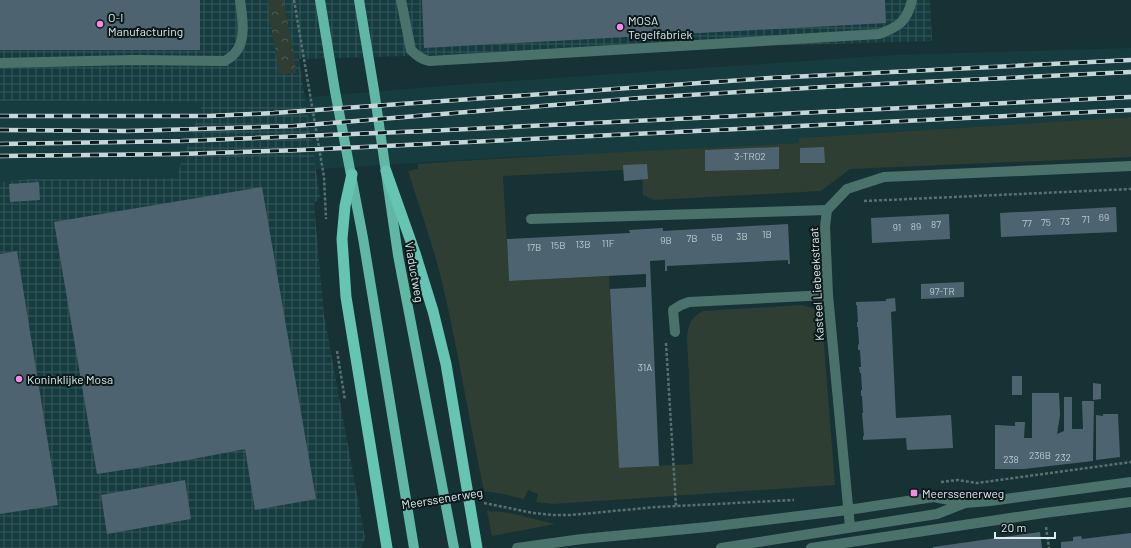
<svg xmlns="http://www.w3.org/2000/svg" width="1131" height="548" viewBox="0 0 1131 548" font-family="Barlow,sans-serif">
<defs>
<pattern id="industrial-grid" width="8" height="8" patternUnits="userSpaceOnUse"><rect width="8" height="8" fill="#163c40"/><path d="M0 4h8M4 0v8" fill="none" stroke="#37585c"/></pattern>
<pattern id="forest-crowns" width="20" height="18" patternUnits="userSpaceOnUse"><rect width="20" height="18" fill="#2e3e33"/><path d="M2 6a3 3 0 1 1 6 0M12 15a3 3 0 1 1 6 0" fill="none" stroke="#4c5a51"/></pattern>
</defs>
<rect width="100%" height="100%" fill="#173235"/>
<path fill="#163c40" d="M1131,48v69l-332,21 1,5 -159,9 -130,5 -335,21 -145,1 -31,3v-81l203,1 97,-4 154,-13 440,-30z"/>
<path fill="url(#industrial-grid)" d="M0,0h930l2,41 -633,18 21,138 -6,7 10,111 41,223 -4,10h-361v-366l31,-3 145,-1 27,-76 -203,-1z"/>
<g fill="#2e3e33">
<path d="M1131,117v40l-281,12 -29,22 -167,9 -11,-5 -1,-26 -139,7 6,105 100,-5 10,192 74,-4 -6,-127c2,-14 4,-19 16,-26l98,-6c12,3 16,3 21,15l13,165 -282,19 -17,-2 2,-8 -10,-4 -4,9 -21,-5 -19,-3c-15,-71 -26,-143 -43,-213 -9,-36 -22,-72 -33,-107l10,-2v-5c127,-9 254,-14 381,-21v-5z"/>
<path d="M487,511c23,0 45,8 68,13l-63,12z"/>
</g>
<path fill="url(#forest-crowns)" d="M267,0h16l11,53 2,20 -17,1z"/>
<g fill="#4d6470">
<rect x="0" y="0" width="200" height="50"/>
<path d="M422,0h463l1,23 -462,25z"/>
<path d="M779,147v22l-74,2v-21z"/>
<path d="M824,147l1,16h-25v-15z"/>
<path d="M647,164l1,15 -24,2 -1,-16z"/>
<path d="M39,182l1,18 -30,2 -1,-18z"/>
<path d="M262,187l54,312 -61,11 -10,-61 -57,11 -91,14 -43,-252z"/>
<path d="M1116,207l1,25 -116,5 -1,-24z"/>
<path d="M949,214l1,25 -78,4 -1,-25z"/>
<path d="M788,224l2,40h-2v-4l-121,6v5h-2v-11l-15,1 9,205 -40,2 -9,-179 36,-2v-13l-137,7 -2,-42 123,-6 -1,-3 34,-2v3z"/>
<path d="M17,251l41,254 -58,9v-260z"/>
<path d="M964,282v15l-43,2v-15z"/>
<path d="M895,298l1,13 -5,1 5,106 55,-3 2,33 -46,2 -1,-12 -43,2v-4h1l-2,-23h1l-1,-17h-1v-6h1l-1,-17h-1l-1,-6h2l-1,-17h-2v-5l1,-1 -1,-17h-1v-5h1l-1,-17h-1v-3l30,-1v-2z"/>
<rect x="1012" y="376" width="10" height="19"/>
<path d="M1093,383l8,1v15l-8,1z"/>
<path d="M1032,393h27l1,22 -3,19 7,-3v-34h8v32h11l-1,-28h12l-1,60 -69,8h-29v-44l20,1v-4h10l-1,16h8z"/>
<path d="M1103,414h15l2,43 -24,3v-45l7,1z"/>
<path d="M185,480l6,39 -84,15 -6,-39z"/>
<path d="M1040,532l2,16h-109v-1z"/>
<path d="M1131,533v15h-70v-6l12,-1v-4l8,-1 1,3z"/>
</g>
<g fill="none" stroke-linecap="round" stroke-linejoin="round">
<g stroke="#587072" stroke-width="2.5" stroke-dasharray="3 2" stroke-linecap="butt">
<path d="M294,0l30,177 2,42"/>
<path d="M864,201l267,-12"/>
<path d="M666,343l10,163"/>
<path d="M337,351l8,49"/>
<path d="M941,482l17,-2 19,3 154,-21"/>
<path d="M484,503l49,10 20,2h18l85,-8 138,-7"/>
<path d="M1046,527l3,21"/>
</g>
<g stroke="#4b726a" stroke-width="10">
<path d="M401,0l10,50c6,6 10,9 18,11l450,-27c20,-7 28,-13 33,-34"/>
<path d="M0,63l133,-3 92,1c3,-2 8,-5 10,-8 12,-13 7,-37 5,-53"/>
<path d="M531,219l296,-9"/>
</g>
<g stroke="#4b726a" stroke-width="10">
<path d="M675,332l-2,-22 8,-5 8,-3 139,-7"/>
<path d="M850,527l-22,-232 -3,-68 2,-17 20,-21 37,-12 247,-11"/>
<path d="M811,548l233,-35 87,-11"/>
</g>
<g stroke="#4b726a" stroke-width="10">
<path d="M517,548l65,-9 126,-12 140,-17 86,-13 31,6 25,-2 141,-19"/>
<path d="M721,548l216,-34 28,-11"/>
</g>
<g stroke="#61b7a6" stroke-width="10">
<path d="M320,0l15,91 28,147 51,310"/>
<path d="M359,0l15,90 24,165 56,293"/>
</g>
<g stroke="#65c4b2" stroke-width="11">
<path d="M386,171l29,82 18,58 13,53 31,184"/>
<path d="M352,174l-7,32 -3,33 4,58 41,251"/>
</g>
<g stroke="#c6d7d9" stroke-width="4.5">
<g id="rail">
<path d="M0,116h209l65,-3 496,-35 361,-18"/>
<path d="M0,130l127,1 167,-5 346,-28 200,-12 291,-14"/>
<path d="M0,144l182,-3 244,-10 705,-34"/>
<path d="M0,156l179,-2 123,-4 829,-40"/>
</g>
</g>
<use href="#rail" stroke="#0c1819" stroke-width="3" stroke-dasharray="9" stroke-linecap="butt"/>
</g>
<g fill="#fb87e6" stroke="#0c1819" stroke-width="1.5">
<circle cx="100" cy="24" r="4"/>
<circle cx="620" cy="27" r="4"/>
<circle cx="19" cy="379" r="4"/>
<rect x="910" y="489" width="8" height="8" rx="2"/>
</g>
<g text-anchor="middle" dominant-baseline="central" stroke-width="4" stroke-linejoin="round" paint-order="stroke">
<g font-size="10" fill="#b8cace">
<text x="750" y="156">3-TR02</text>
<text x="1104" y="217">69</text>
<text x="1086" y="219">71</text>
<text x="1065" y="221">73</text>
<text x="1046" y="222">75</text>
<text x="1027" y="223">77</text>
<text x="936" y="224">87</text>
<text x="916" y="226">89</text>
<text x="897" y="227">91</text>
<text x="767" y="234">1B</text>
<text x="742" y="236">3B</text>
<text x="717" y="237">5B</text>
<text x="692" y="238">7B</text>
<text x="666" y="240">9B</text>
<text x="608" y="243">11F</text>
<text x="583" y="244">13B</text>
<text x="558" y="245">15B</text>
<text x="534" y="247">17B</text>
<text x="942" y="291">97-TR</text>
<text x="645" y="367">31A</text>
<text x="1040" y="455">236B</text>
<text x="1063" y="457">232</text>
<text x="1011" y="459">238</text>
</g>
<g font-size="12" fill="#dcecee" stroke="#0c1819" text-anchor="start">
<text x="108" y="17">O-I<tspan x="108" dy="14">Manufacturing</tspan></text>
<text x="628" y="20">MOSA<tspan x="628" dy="14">Tegelfabriek</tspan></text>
<text x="27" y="379">Koninklijke Mosa</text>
<text x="922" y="493">Meerssenerweg</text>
</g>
<g font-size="12" fill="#dcecee" stroke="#0c1819">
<text transform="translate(415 272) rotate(80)">Viaductweg</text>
<text transform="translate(816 284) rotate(-93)">Kasteel Liebeekstraat</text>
<text transform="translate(442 498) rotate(-9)">Meerssenerweg</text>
</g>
</g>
<path d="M995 532v6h60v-6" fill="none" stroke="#dcecee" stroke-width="2"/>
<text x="1001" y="532" font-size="12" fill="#dcecee" stroke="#0c1819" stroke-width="3" paint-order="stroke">20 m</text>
</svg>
